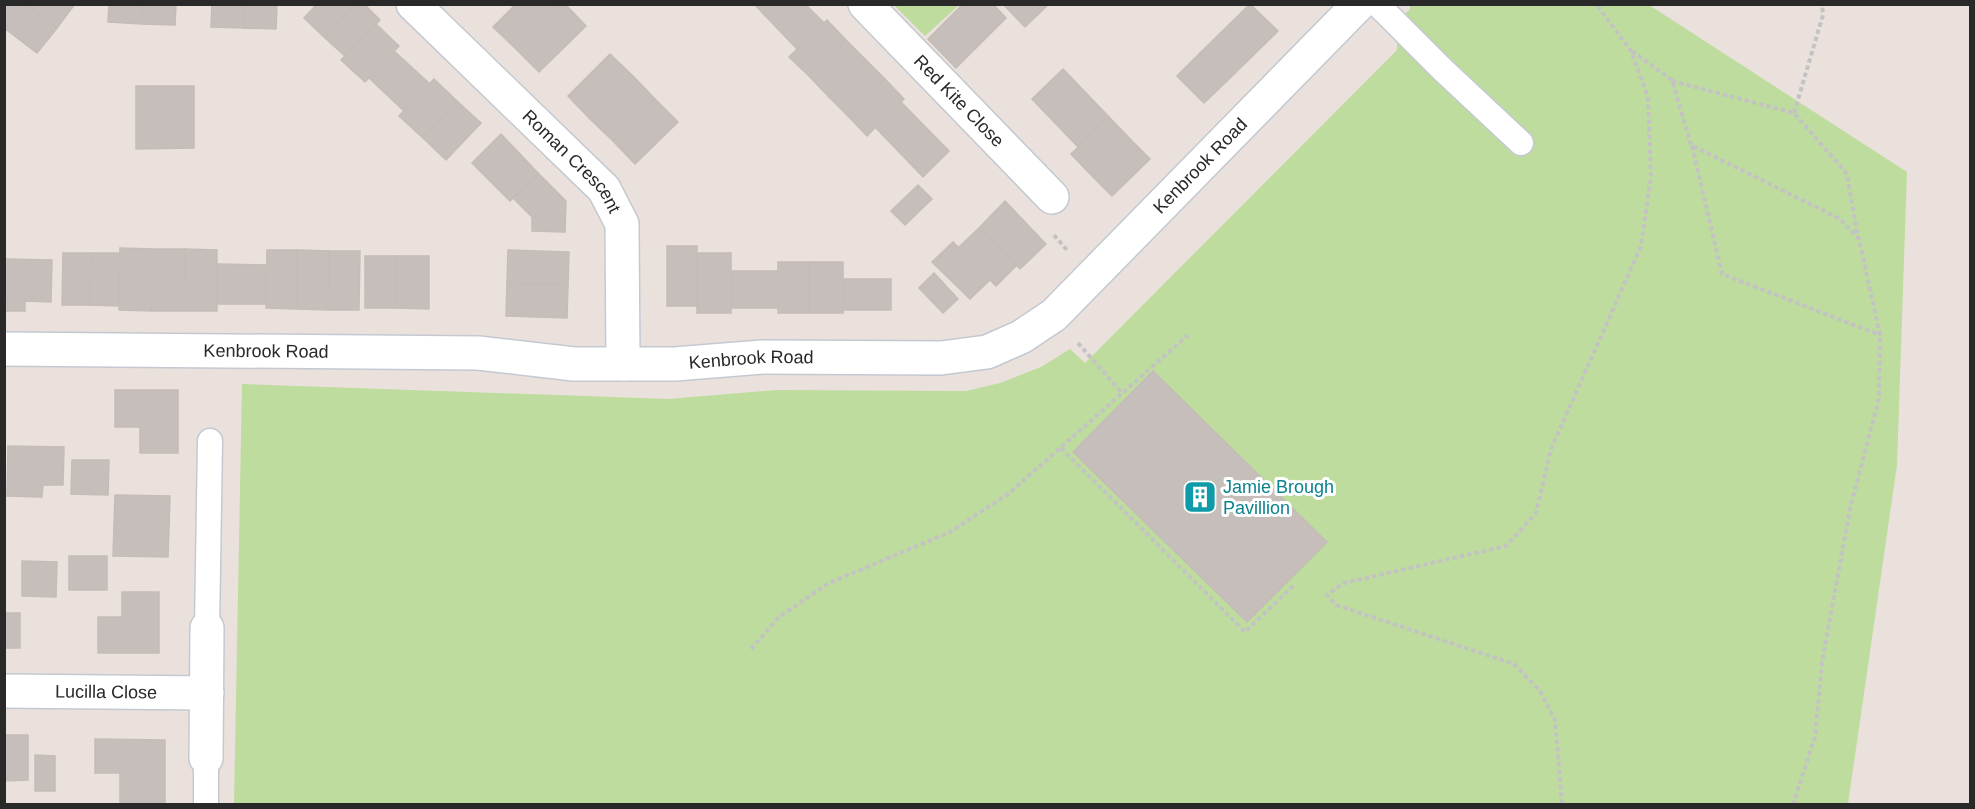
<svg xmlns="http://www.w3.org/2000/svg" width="1975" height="809" viewBox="0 0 1975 809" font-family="Helvetica,sans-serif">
<rect width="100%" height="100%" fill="#eae1dc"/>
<g fill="#bedc9d">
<path d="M894,5h65l-34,31z"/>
<path d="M1410,5h239l258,167 -10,293 -49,339h-1614l8,-420 426,15 109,-9 189,1 34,-8 41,-16 29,-18 15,14 312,-313v-11l-9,-8 22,-22z"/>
</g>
<g fill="#c5bebb" stroke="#c5bcb6" stroke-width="1.5">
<path d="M4,4h23l30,24 -20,25 -33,-25z"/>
<path d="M27,4h48l-18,24z"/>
<path d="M109,4h33v20l-34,-2z"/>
<path d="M142,4h34l-1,21 -33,-1z"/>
<path d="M212,4h32v24l-33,-1z"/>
<path d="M244,4h33l-1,25 -32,-1z"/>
<path d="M317,4h39l-31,34 -21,-20z"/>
<path d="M356,4h8l16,16 -35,36 -20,-18z"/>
<path d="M516,4h45l-45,45 -23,-22z"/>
<path d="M561,4h4l21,22 -47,46 -23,-23z"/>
<path d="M754,4h51l19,19 -27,26z"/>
<path d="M963,4h30l13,14 -50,50 -28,-29z"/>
<path d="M1003,4h44l1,1 -23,22z"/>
<path d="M1250,4l28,27 -51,50 -27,-28z"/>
<path d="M827,20l19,20 -37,36 -20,-19z"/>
<path d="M376,24l23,22 -34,36 -24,-22z"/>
<path d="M846,40l20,20 -38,36 -19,-20z"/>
<path d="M394,51l36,33 -26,27 -35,-33z"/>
<path d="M1200,53l27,28 -23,22 -27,-27z"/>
<path d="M610,54l23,22 -43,43 -22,-23z"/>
<path d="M866,60l19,19 -37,37 -20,-20z"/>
<path d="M1063,69l46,48 -31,30 -46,-48z"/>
<path d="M633,76l22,23 -42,42 -23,-22z"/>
<path d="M434,79l23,22 -34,37 -24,-22z"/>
<path d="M885,79l19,20 -37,37 -19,-20z"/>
<rect x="136" y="86" width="58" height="31"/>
<path d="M655,99l23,23 -43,42 -22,-23z"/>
<path d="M457,101l24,22 -35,37 -23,-22z"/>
<path d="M901,102l48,49 -26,26 -48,-50z"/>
<path d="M136,117h58v31l-58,1z"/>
<path d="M1109,117l22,23 -38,37 -22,-23z"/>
<path d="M501,134l37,39 -28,28 -38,-38z"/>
<path d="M1131,140l19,19 -38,37 -19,-19z"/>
<path d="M538,173l28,28 -1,31 -33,-1v-14l-19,-19z"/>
<path d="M918,185l14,14 -27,26 -14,-14z"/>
<path d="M1005,201l41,43 -26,25 -41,-41z"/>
<path d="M979,228l37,38 -20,20 -38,-38z"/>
<path d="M953,242l37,38 -20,19 -38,-37z"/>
<rect x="667" y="246" width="30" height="60"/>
<path d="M120,248l32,1v62l-33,-1z"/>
<path d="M152,249h33l-1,62h-32z"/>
<path d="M185,249l32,1v61h-33z"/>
<path d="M267,250h30v59l-31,-1z"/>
<path d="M297,250l32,1 -1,59 -31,-1z"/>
<path d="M508,250l61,2 -1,33 -61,-2z"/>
<path d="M329,251h31l-1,59h-31z"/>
<path d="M63,253h28l-1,52h-28z"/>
<path d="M91,253h29l-1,53 -29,-1z"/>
<rect x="697" y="253" width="34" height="60"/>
<path d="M365,256h32l-1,52h-31z"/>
<path d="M397,256h32v53l-33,-1z"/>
<path d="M4,259l48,1 -1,42 -26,-1v10h-18v-10h-3z"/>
<rect x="778" y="262" width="31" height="51"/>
<rect x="809" y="262" width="34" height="51"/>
<path d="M217,264l49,1v39h-49z"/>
<rect x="731" y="271" width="47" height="37"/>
<path d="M934,273l24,26 -15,14 -24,-25z"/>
<rect x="843" y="279" width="48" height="31"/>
<path d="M507,283l61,2 -1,33 -61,-2z"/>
<path d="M1153,371l174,171 -80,80 -174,-170z"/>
<path d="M115,390h63v63h-38v-26h-25z"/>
<path d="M8,446l56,1 -1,38h-20l-1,12 -35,-1z"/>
<path d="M72,460h37l-1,35 -37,-1z"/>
<path d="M115,495l55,1 -2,61 -55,-1z"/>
<rect x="69" y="556" width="38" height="34"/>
<path d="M22,561l35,1 -1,35 -34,-1z"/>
<path d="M122,592h37v61h-61v-36h24z"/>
<rect x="4" y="613" width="16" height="35"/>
<path d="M4,735h24v45l-24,1z"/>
<path d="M95,739l70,1v64h-45v-31h-25z"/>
<path d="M35,755l20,1v35h-20z"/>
</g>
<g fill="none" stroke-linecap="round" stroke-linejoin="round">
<g stroke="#c4c9d1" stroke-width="27">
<g id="service">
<path d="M1377,4l66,66 78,73"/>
<path d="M207,628l3,-187"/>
<path d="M206,804v-46"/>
</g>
</g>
<g stroke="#c4c9d1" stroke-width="36">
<g id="minor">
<path id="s1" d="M413,4l191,185 18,35 1,140"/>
<path id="s2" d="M865,4l187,193"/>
<path id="s3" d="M4,349l474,4 96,11h101l87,-7 179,1 46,-6 34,-15 33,-22 305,-311"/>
<path id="s4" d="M4,691l203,2"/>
<path d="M206,758l1,-130"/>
</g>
</g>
<g stroke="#c3c3c3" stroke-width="4" stroke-dasharray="4.5 3" stroke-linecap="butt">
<path d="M1632,51l40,29 19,65 149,74 19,20 21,96 -1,63 -29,111 -28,153 -7,75 -22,67"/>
<path d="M1672,81l122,32 53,61 11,64"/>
<path d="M1794,113l29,-98 -1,-11"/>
<path d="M1692,146l30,128 158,61"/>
<path d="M1054,235l13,15"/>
<path d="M1078,343l44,50"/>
<path d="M1061,448l184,184 48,-46"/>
<path d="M751,649l28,-32 50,-34 121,-51 58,-38 180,-159"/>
<path d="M1562,804l-7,-84 -15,-29 -26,-27 -178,-59 -9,-10 17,-12 162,-37 30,-33 15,-64 90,-203 10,-70 -3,-79 -17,-46 -35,-47"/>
</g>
<use href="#service" stroke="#fff" stroke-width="24"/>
<use href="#minor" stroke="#fff" stroke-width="33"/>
</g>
<defs>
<g id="building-square" transform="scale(1.725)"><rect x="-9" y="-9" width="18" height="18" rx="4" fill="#0f9aa8" stroke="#fff"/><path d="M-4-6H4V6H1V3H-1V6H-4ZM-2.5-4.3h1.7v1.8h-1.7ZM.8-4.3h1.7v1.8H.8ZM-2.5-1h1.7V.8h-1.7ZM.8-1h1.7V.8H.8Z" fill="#fff"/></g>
</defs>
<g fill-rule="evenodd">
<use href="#building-square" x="1200" y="497"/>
</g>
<g text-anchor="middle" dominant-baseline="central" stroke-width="6" stroke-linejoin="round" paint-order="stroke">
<g font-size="18" fill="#292929" stroke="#fff">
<text stroke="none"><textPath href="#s2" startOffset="135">Red Kite Close</textPath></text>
<text stroke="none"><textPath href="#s1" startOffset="224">Roman Crescent</textPath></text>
<text stroke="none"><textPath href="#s3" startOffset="1270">Kenbrook Road</textPath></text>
<text stroke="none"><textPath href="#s3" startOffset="262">Kenbrook Road</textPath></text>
<text stroke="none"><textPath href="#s3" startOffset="748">Kenbrook Road</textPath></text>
<text stroke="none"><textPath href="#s4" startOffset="102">Lucilla Close</textPath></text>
</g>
<g font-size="18" fill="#0d838f" stroke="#fff" text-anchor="start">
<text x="1223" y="487">Jamie Brough<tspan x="1223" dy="21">Pavillion</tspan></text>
</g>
</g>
<rect width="1975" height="809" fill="none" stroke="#292929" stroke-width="12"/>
</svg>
